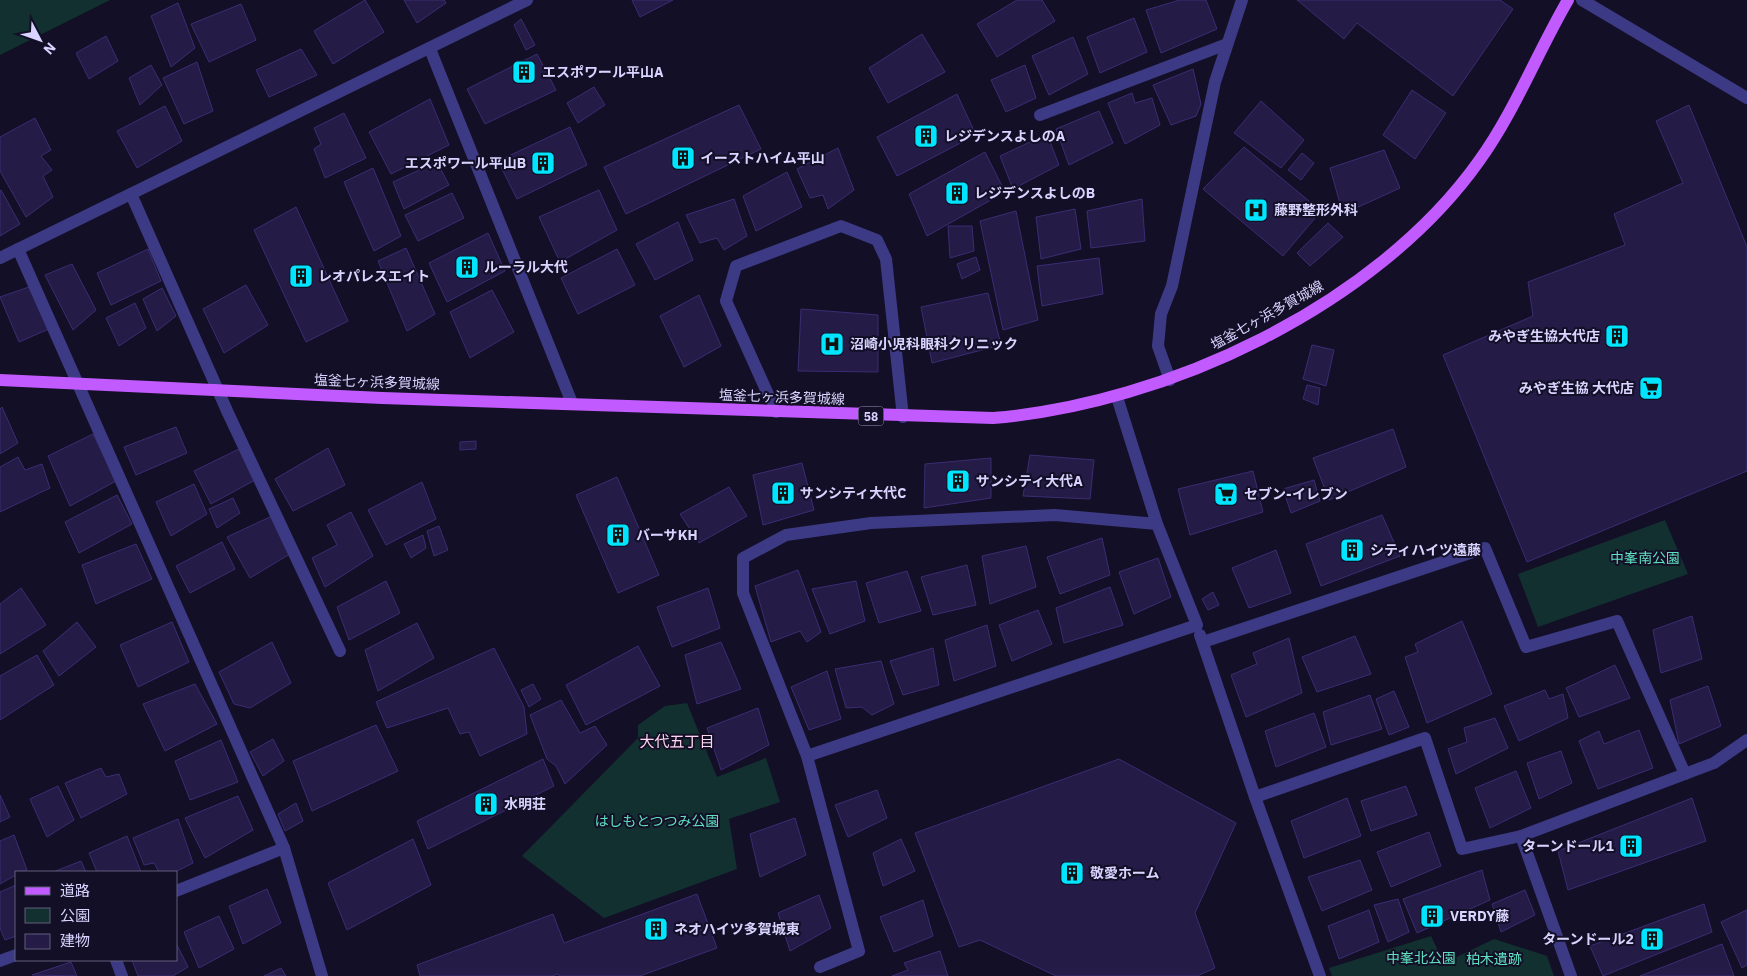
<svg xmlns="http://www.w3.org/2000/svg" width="1747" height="976" viewBox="0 0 1747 976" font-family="'IBM Plex Sans','Noto Sans JP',sans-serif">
<rect width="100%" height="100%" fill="#130f26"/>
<g fill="#12302f">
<path d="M0,0h110l-110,55z"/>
<path d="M1665,520l23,54 -150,53 -20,-53z"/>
<path d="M687,703l30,74 49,-19 14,44 -51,17 8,50 -133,49 -82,-62 116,-118v-13l27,-19z"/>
<path d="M1431,936l13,27 50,-24 53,17 7,20h-222l-3,-8z"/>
</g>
<g fill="#241b47" stroke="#3b2d73">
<path d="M365,0l19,32 -51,32 -19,-33z"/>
<path d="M404,0h40l2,3 -29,20z"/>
<path d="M632,0h41l-33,17z"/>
<path d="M1017,0h25l13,21 -58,36 -20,-33z"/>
<path d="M1180,0h26l11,29 -56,24 -15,-43z"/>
<path d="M1297,0h203l13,9 -60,87 -96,-73 -13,16z"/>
<path d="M178,3l17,45 -24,19 -20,-51z"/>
<path d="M241,4l15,36 -47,22 -18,-38z"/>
<path d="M1134,18l13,34 -47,21 -13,-36z"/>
<path d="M521,19l14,26 -9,5 -12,-25z"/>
<path d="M922,34l23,38 -57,31 -19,-35z"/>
<path d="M106,36l12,25 -29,18 -13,-26z"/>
<path d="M1073,37l15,37 -39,21 -17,-39z"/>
<path d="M301,49l16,26 -48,22 -13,-27z"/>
<path d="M537,54l19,36 -71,34 -18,-35z"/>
<path d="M197,62l16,49 -29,13 -21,-46z"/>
<path d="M151,65l11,20 -22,20 -11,-27z"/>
<path d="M1025,65l11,33 -30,14 -15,-32z"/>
<path d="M1193,69l8,35 -5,12 -25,9 -18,-40z"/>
<path d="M594,87l11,18 -27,18 -11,-20z"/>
<path d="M1412,90l34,23 -31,46 -32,-24z"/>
<path d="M1132,93l3,10 17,-5 8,27 -35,19 -17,-41z"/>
<path d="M957,94l19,41 -79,41 -20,-39z"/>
<path d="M430,99l19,46 -58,29 -22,-42z"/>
<path d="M1261,101l43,39 -23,28 -47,-35z"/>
<path d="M739,105l22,44 -135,65 -22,-47z"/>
<path d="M1689,105l58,142v224l-220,91 -84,-207 90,-39 -5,-34 97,-37 -11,-31 69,-31 -27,-62z"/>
<path d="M165,106l17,35 -45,27 -20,-37z"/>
<path d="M1099,111l14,32 -44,22 -13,-36z"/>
<path d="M344,113l22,45 -41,20 -11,-29 7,-5 -7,-16z"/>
<path d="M35,118l16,32 -10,6 11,14 -9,6 10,21 -27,20 -26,-46v-34z"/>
<path d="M570,127l17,38 -70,34 -19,-38z"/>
<path d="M1047,134l12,31 -46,24 -13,-33z"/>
<path d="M1244,147l77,64 -38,45 -80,-67z"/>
<path d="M838,148l16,42 -26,19 -5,-14 -13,3 -13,-29z"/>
<path d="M1384,150l16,38 -57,26 -13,-46z"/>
<path d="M985,152l20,40 -78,44 -18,-42z"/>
<path d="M1302,153l12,10 -13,17 -13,-10z"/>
<path d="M437,162l12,23 -45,24 -11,-27z"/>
<path d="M373,168l28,68 -27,15 -30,-69z"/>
<path d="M787,172l15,35 -46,24 -13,-35z"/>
<path d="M1,190l19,34 -20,12v-45z"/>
<path d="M599,190l18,40 -57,32 -21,-45z"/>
<path d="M452,193l12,25 -46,23 -13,-26z"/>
<path d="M734,199l13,37 -23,14 -7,-12 -17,5 -14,-28z"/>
<path d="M1142,199l3,42 -54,7 -4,-37z"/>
<path d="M296,207l52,114 -42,21 -52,-112z"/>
<path d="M1075,209l6,40 -40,10 -5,-42z"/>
<path d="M1016,211l22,109 -35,10 -23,-109z"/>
<path d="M678,222l15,38 -38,20 -19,-36z"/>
<path d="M1328,223l15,14 -33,29 -13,-13z"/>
<path d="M948,226h24l2,25 -24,7z"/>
<path d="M488,233l17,38 -58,31 -18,-39z"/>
<path d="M406,248l29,66 -28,17 -29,-70z"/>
<path d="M148,249l13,32 -50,24 -14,-32z"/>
<path d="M617,249l18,36 -57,29 -17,-36z"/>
<path d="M976,257l4,13 -18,9 -5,-15z"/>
<path d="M1099,258l4,36 -61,12 -5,-40z"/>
<path d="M72,264l24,46 -23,20 -28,-55z"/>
<path d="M246,285l22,40 -44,28 -21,-44z"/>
<path d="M29,287l20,42 -30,13 -19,-45z"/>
<path d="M162,288l14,28 -19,15 -14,-32z"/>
<path d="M492,290l22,42 -44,26 -20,-46z"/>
<path d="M988,293l13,52 -69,18 -11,-56z"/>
<path d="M699,295l22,51 -37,21 -24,-51z"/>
<path d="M135,303l11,25 -27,18 -13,-28z"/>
<path d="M801,309l77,6v57l-80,-1z"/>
<path d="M1312,345l22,5 -8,36 -23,-7z"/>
<path d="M1307,385l13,3 -2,17 -15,-6z"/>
<path d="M2,407l16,36 -18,11v-45z"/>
<path d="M176,427l11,26 -51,22 -12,-28z"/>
<path d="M1393,429l13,38 -77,33 -16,-42z"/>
<path d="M93,434l23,47 -46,25 -22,-50z"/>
<path d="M476,441v8l-16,1v-8z"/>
<path d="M241,448l14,32 -44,24 -17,-33z"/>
<path d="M328,448l17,37 -52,26 -18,-32z"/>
<path d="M1030,455l64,5 -4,39 -67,-3z"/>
<path d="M18,457l7,13 17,-6 8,24 -50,24v-45z"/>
<path d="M991,458v40l-67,10 1,-44z"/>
<path d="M802,463l12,47 -51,15 -10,-50z"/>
<path d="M1253,471l10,41 -73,23 -12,-46z"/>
<path d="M617,477l42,98 -41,18 -42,-98z"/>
<path d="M1314,480l6,21 -29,12 -8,-24z"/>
<path d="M422,482l14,37 -50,26 -18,-35z"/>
<path d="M194,484l13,30 -36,22 -15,-34z"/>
<path d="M729,487l18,29 -48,27 -19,-29z"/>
<path d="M117,495l15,29 -53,29 -14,-31z"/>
<path d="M233,498l7,15 -23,15 -8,-19z"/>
<path d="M351,512l22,44 -48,31 -13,-29 25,-13 -10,-20z"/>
<path d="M1382,515l18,41 -79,30 -15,-42z"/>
<path d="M272,516l18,38 -40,24 -23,-41z"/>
<path d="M439,526l9,24 -14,6 -7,-25z"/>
<path d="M423,535l3,13 -15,10 -7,-14z"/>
<path d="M1102,538l8,37 -50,19 -13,-37z"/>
<path d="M222,542l13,27 -45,24 -14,-27z"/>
<path d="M136,544l16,35 -56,25 -14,-39z"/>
<path d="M1026,546l10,41 -46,17 -8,-48z"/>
<path d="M1276,550l15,43 -42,15 -17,-40z"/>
<path d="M1158,558l13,39 -37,17 -15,-42z"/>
<path d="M967,565l9,40 -43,10 -12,-38z"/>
<path d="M798,570l23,62 -14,10 -7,-11 -29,11 -16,-56z"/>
<path d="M907,571l14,40 -42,12 -13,-40z"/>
<path d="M386,581l14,32 -51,27 -12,-33z"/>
<path d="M856,581l9,40 -35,13 -18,-45z"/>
<path d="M1110,587l13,38 -59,18 -8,-35z"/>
<path d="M21,588l25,37 -46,29v-50z"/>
<path d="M708,588l12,40 -48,19 -15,-40z"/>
<path d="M1213,592l6,13 -11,5 -6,-11z"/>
<path d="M1038,610l14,34 -40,17 -13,-36z"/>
<path d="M1692,616l10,43 -41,14 -8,-43z"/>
<path d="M1462,621l30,73 -65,29 -22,-66 13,-5 -3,-8z"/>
<path d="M77,622l19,25 -37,29 -16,-25z"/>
<path d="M172,622l17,40 -51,25 -18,-42z"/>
<path d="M417,623l17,35 -56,33 -13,-41z"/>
<path d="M987,625l9,41 -42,15 -9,-41z"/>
<path d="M1355,636l16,38 -54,18 -15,-35z"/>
<path d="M1289,638l13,55 -56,24 -15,-42 26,-11 -4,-11z"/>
<path d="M272,642l19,41 -41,25 -16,-4 -15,-32z"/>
<path d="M721,642l20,47 -44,15 -12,-49z"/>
<path d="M638,646l22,40 -74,39 -20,-40z"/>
<path d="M494,648l30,59 3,27 -47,22 -11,-24 -9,2 -12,-26 -61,20 -11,-26z"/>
<path d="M933,648l6,37 -36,10 -13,-34z"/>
<path d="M37,655l17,30 -54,35v-44z"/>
<path d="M881,661l13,43 -22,11 -10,-8 -16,1 -11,-39z"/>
<path d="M1615,665l15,33 -51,19 -13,-29z"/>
<path d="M827,671l14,48 -32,11 -18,-43z"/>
<path d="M195,684l22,40 -52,27 -22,-47z"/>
<path d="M533,684l8,15 -12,8 -8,-17z"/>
<path d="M1708,686l13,40 -42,18 -9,-44z"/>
<path d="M1545,690l4,9 14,-5 5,24 -49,23 -15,-35z"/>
<path d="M1394,691l15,36 -20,8 -13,-36z"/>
<path d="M1370,695l12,34 -51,16 -8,-33z"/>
<path d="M561,700l19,33 15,-7 12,19 -42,39 -9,-18 -9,-7 -17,-44z"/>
<path d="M758,708l11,37 -48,25 -14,-42z"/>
<path d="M1314,713l12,34 -50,20 -11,-36z"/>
<path d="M1495,718l13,30 -52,26 -8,-25 19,-7 -3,-14z"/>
<path d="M376,725l22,46 -86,40 -19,-50z"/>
<path d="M1639,730l14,38 -55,21 -19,-48 20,-10 5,13z"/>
<path d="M273,739l11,22 -21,15 -13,-24z"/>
<path d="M221,740l17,42 -48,18 -15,-39z"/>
<path d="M1561,751l11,32 -33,16 -12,-36z"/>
<path d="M543,759l11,27 -126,63 -11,-28z"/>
<path d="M1119,759l117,64 -41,90 20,55 -18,8h-141l-76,-36 -21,7 -44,-114z"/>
<path d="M101,768l5,9 13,-3 8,20 -46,24 -16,-35z"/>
<path d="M1516,771l15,37 -41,20 -15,-40z"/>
<path d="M58,786l16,34 -27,17 -17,-38z"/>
<path d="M1406,786l11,29 -46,16 -10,-30z"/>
<path d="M877,790l10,28 -39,19 -13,-32z"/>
<path d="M0,795l10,22 -10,5z"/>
<path d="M238,796l15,34 -48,28 -20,-40z"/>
<path d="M1347,798l14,38 -57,22 -13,-37z"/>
<path d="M1692,798l14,43 -138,49 -10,-39z"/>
<path d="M296,803l7,18 -18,10 -7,-17z"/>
<path d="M795,818l11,37 -46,22 -10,-43z"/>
<path d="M178,819l15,44 -18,9h-16l-5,-9 -10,2 -11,-27z"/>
<path d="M1429,832l12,34 -50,21 -14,-35z"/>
<path d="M14,835l13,35 -11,2v3l-16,9v-43z"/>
<path d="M127,836l14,36h-44l-8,-19z"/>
<path d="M413,839l18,46 -84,45 -19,-47z"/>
<path d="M901,839l14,32 -32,15 -10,-33z"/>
<path d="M1360,860l12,30 -50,21 -14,-34z"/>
<path d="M81,861l5,11h-33z"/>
<path d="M1482,870l8,30 -73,33 -14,-34z"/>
<path d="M16,885v51l-11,4 -5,-12v-36z"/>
<path d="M267,889l14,34 -38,21 -14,-38z"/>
<path d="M1525,890l10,25 -34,17 -9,-28z"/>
<path d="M697,894l20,54 -77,28h-81l-1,-2 -6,2h-132l-3,-11 136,-51 11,29z"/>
<path d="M819,895l12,33 -41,23 -12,-38z"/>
<path d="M1398,899l11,33 -21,10 -14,-37z"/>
<path d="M923,900l10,36 -39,16 -14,-35z"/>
<path d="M1704,904l8,28 -109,44 -13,-30z"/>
<path d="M1369,910l10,32 -40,17 -11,-33z"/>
<path d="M1747,910v55l-5,3 -21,-46z"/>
<path d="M219,916l15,33 -35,19 -15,-36z"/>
<path d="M176,943l12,24 -15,9h-35l-6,-16h44z"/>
<path d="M1722,944l12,32h-94z"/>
<path d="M940,951l8,25h-56l16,-6 -4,-7z"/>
<path d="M71,962l6,14 -45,-1z"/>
<path d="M281,968l5,8h-22z"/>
</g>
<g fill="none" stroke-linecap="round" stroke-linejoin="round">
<g stroke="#3d3a85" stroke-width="12">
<path d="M1582,0l165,98"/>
<path d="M430,49l142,354"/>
<path d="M1040,115l187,-71"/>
<path d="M131,194l97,219 112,238"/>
<path d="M18,249l266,599 38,128"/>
<path d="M0,258l527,-258"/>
<path d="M1170,380l-12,-34 3,-32 11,-28 43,-204 27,-82"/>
<path d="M1117,397l40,127 40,101 -390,131 -64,-163v-35l43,-23 85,-12 184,-8 102,9"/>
<path d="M776,412l-50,-111 10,-35 105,-40 36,14 9,19 17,158"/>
<path d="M1200,635l55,162 65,179"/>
<path d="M1203,642l282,-94 41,99 91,-26 68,153"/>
<path d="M807,756l52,195 -39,16"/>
<path d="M1255,797l170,-59 37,111 59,-13"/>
<path d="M176,891l108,-43"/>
<path d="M116,960l6,16"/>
<path d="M0,961l16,-6"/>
<path d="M1571,976l-50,-140 193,-73 33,-23"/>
</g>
<path stroke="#c25bff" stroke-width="12" d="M0,380l382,18 611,20c173,-14 383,-112 486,-257 36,-50 58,-108 89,-161"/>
</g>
<defs>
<g id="building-square" transform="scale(1.25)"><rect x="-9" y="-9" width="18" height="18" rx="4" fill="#00e5ff" stroke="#130f26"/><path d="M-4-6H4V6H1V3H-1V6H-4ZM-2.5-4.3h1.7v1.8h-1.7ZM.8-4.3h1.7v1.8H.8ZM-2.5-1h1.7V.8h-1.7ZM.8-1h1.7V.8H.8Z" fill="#111"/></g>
<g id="hospital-square" transform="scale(1.25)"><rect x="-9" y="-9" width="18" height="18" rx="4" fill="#00e5ff" stroke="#130f26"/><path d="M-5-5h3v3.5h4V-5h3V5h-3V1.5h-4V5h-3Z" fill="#111"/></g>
<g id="supermarket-square" transform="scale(1.25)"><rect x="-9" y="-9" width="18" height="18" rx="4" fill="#00e5ff" stroke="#130f26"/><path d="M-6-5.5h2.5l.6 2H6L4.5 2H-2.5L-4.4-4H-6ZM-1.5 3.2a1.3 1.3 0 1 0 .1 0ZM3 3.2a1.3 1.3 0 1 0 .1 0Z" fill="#111"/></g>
</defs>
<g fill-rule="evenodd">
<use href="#building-square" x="524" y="72"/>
<use href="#building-square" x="926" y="136"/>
<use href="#building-square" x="683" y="158"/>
<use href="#building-square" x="543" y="163"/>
<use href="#building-square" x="957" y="193"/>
<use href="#hospital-square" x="1256" y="210"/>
<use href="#building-square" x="467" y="267"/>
<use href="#building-square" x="301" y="276"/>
<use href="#building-square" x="1617" y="336"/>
<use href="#hospital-square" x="832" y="344"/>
<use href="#supermarket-square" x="1651" y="388"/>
<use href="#building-square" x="958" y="481"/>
<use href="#building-square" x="783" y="493"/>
<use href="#supermarket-square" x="1226" y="494"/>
<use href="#building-square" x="618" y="535"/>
<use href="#building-square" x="1352" y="550"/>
<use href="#building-square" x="486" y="804"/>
<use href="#building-square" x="1631" y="846"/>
<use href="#building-square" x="1072" y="873"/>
<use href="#building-square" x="1432" y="916"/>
<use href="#building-square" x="656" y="929"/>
<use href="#building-square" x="1652" y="939"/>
</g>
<g text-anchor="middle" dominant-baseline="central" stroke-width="4" stroke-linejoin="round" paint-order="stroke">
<rect fill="#130f26" stroke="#9e99be" stroke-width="1" x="858.5" y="406.5" width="25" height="19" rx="4"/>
<g font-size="12" font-weight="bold" fill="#d9d4ff">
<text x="871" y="416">58</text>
</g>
<g font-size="14" font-weight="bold" fill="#d9d4ff" stroke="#130f26" text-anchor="start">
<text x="542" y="72">エスポワール平山A</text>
<text x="944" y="136">レジデンスよしのA</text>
<text x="700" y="158">イーストハイム平山</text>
<text x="526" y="163" text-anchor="end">エスポワール平山B</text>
<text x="974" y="193">レジデンスよしのB</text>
<text x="1274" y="210">藤野整形外科</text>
<text x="484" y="267">ルーラル大代</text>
<text x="318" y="276">レオパレスエイト</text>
<text x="1600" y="336" text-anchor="end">みやぎ生協大代店</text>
<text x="850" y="344">沼崎小児科眼科クリニック</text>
<text x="1634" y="388" text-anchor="end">みやぎ生協 大代店</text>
<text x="976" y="481">サンシティ大代A</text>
<text x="800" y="493">サンシティ大代C</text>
<text x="1244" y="494">セブン-イレブン</text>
<text x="636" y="535">バーサKH</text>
<text x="1370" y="550">シティハイツ遠藤</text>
<text x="504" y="804">水明荘</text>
<text x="1614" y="846" text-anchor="end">ターンドール1</text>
<text x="1090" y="873">敬愛ホーム</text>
<text x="1450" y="916">VERDY藤</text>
<text x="674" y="929">ネオハイツ多賀城東</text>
<text x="1634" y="939" text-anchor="end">ターンドール2</text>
</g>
<g font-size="14" fill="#d9d4ff" stroke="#130f26">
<text transform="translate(1267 315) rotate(-29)">塩釜七ヶ浜多賀城線</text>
<text transform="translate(377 382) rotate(2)">塩釜七ヶ浜多賀城線</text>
<text transform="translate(782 397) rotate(2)">塩釜七ヶ浜多賀城線</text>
</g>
<g font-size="14" fill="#5fe0c0" stroke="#130f26">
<text x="1645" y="558">中峯南公園</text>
<text x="657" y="821">はしもとつつみ公園</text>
<text x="1421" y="958">中峯北公園</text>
<text x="1494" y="959">柏木遺跡</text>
</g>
<g font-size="15" fill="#ffd6f0" stroke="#130f26">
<text x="677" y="741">大代五丁目</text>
</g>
</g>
<rect x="15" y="871" width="162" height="90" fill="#130f26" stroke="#625e7d"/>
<rect x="25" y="887" width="25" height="8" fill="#c25bff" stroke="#625e7d"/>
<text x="60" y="896" font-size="15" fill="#d9d4ff">道路</text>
<rect x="25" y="908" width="25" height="15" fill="#12302f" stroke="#625e7d"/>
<text x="60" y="921" font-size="15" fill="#d9d4ff">公園</text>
<rect x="25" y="934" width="25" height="15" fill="#241b47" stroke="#625e7d"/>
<text x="60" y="946" font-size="15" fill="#d9d4ff">建物</text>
<g transform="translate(40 40) rotate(131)" stroke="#130f26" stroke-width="4" paint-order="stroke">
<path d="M0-4L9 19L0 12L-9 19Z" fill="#d9d4ff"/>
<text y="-8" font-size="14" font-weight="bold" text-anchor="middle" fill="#d9d4ff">N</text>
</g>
</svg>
